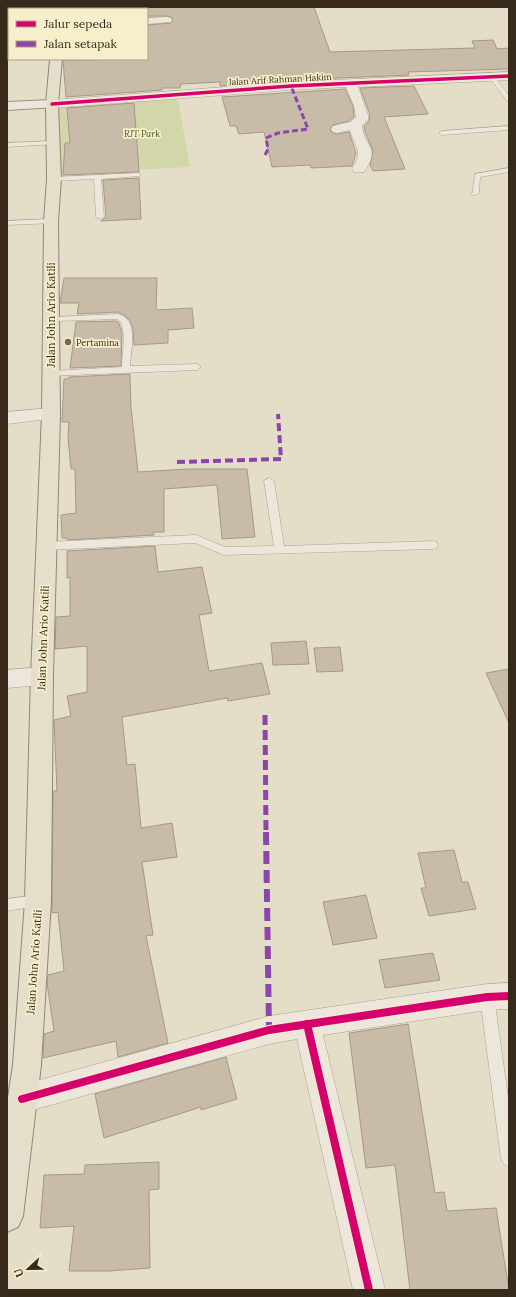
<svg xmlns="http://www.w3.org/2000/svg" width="516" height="1297" viewBox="0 0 516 1297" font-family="Lora,serif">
<rect width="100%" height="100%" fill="#e4dec8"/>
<g fill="#d2d6a9">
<path d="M7,7h193l-53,35v-33h-138v40h-2z"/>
<path d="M177,95l13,72 -136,7 3,-71z"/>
</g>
<g fill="#c8bca9" stroke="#a49988">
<path d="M143,7h171l16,45 145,-4 -3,-7 21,-1 4,9 12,-1v21l-101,3 1,3 -118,5 -71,6v-4l-39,2 -1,4h-18v2l-96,7 -3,-37 84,-1v-34l24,-2 2,-4 -2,-2 -4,-1h-20v-7h-3z"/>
<path d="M414,86l14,28 -44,3 21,52 -32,2 -3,-6 3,-14 -8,-19 -1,-6 5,-5 1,-6 -10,-27z"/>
<path d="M345,89l8,17 1,11 -5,4 -16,4 -3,5 3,3 4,1 12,-2 7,21 -4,13 -41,2 -1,-3 -38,2 -8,-35 -25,2 -3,-8h-6l-8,-29z"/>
<path d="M134,103l5,69 -76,3 2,-32h5l-3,-35z"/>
<path d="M139,178l2,41 -40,2 5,-4 -3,-37z"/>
<path d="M64,278h93l-1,32 36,-2 2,20 -26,2v13l-34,2 -1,-17 -3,-7 -5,-5 -7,-4 -41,2 2,-11h-19z"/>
<path d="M116,321l3,2 3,10 -1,33 -51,2 6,-46z"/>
<path d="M130,374l1,33 7,65 50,-3h59l8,68 -33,2 -5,-54 -53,4v43h-11l1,3 -87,5v-2h-5l-1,-23 15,-2 -1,-44h-4l-3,-31 1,-16h-7l2,-43h4l1,-2z"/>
<path d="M155,546l3,26 44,-5 10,46 -13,2 10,56 53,-8 8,31 -42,7 -1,-3 -105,19 5,48 8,-1 6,64 31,-5 5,34 -35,5 11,73 -7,1 22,107 -50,14 -2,-16 -73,17 1,-24 10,-3 -7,-48 1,-8 16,-4 -6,-59 -6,1 1,-122h4l-3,-71 17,-4 -4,-20 20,-4v-46l-32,3 1,-32 14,-1v-39l-3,1v-27z"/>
<path d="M306,641l3,23 -36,1 -2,-22z"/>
<path d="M340,647l3,24 -26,1 -3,-24z"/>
<path d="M509,669v54l-23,-50z"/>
<path d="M454,850l8,32h6l8,27 -47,7 -8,-28h5l-8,-35z"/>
<path d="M366,895l11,43 -44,7 -10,-43z"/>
<path d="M433,953l7,27 -55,8 -6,-28z"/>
<path d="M408,1024l27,169 9,-1 3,19 49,-3 13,82h-99l-15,-125 -29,3 -17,-135z"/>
<path d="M226,1057l11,42 -36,11v-3l-97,31 -9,-44z"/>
<path d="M159,1162v27l-10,1 1,78 -41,3h-40l5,-45 -34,2 4,-53 40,-1 1,-9z"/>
</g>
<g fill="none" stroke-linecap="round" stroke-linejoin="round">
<g stroke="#a9a292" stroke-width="1">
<g id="service">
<rect x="89" y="7" width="6" height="2"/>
<path d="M490,76h4l15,20v6l-2,-1 -17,-23z"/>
<path d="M509,126v4l-67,5 -3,-2 3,-2z"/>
<path d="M53,141l2,1v2l-48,3v-4z"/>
<path d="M509,168v4l-29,5 -1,16 -4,2h-3l3,-21z"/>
<path d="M138,173l2,1v2l-39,3 3,38 -4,2 -4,-2 -2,-38 -40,2 -4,-2 4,-2z"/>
<path d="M51,219l4,2 -1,2 -47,2v-4z"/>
<path d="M118,314c21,5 13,35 12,52l67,-2 4,3 -4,3 -149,6 -1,-2 1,-2 3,-1 71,-4c0,-12 6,-43 -5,-48l-60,2 -6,2 -4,-2 8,-4z"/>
<path d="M269,478l5,3 10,65 149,-5 4,1 1,3 -1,3 -4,1 -209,6 -29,-12 -148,7 -4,-1 -1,-3 1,-3 4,-1 149,-7 29,12 49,-1 -10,-65z"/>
<path d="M38,895l5,2 2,4 -2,4 -36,6v-12z"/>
<path d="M487,990l5,2 2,5 15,107v63l-5,-3 -3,-5 -21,-162 2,-5z"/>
</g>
</g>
<g stroke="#a9a292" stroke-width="1">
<g id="minor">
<path d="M167,17l4,1 1,2 -1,2 -24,2v-6z"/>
<path d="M509,72v8l-151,7 10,28v5l-6,5c1,22 20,21 2,47h-10l-2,-3c12,-19 3,-21 -2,-39l-13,3 -4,-1 -2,-3 2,-3 17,-4 6,-4 -2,-12 -8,-19 -55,3 -239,18 -4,-1 -2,-3 2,-3 4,-1 239,-18z"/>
<path d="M51,408l6,2 3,4 -3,4 -50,6v-12z"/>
<path d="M42,667l8,3 3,6 -3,6 -8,3 -35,3v-18z"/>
<path d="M509,983v26l-22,1 -164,25 62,255h-32l-56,-251 -28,5 -247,69 -10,-4 -4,-10 4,-10 10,-4 247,-69 218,-32z"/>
</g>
</g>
<g stroke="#989182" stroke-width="2">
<path id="secondary" d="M52,100l5,1 1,3 -1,3 -50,3v-8z"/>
</g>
<g stroke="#8e8779" stroke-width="2">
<g id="primary">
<rect x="53" y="7" width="12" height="2"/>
<path d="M50,59h12l-4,45 3,75 -3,42 2,193 -7,262 -2,225 -10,164 -18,151 -5,11 -11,5v-128l6,-39 12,-164 6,-225 11,-262 2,-193 3,-42 -1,-75z"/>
</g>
</g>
<use href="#service" fill="#ece7da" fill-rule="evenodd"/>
<use href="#minor" fill="#ece7da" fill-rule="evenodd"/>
<use href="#secondary" fill="#ece7da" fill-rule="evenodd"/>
<use href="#primary" fill="#e4decb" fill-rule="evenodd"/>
<path stroke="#8e44ad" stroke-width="3" stroke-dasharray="6 3" stroke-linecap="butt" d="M265,155l3,-6 -2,-11 12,-5 30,-4 -17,-43"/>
<path stroke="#8e44ad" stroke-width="4" stroke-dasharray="8 4" stroke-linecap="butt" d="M177,462l104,-3 -3,-45"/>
<path stroke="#8e44ad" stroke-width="5" stroke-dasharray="10 5" stroke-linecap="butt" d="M265,715l1,118"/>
<path stroke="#8e44ad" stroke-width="6" stroke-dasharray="13 6" stroke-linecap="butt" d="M266,832l3,198"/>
<g stroke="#f7eecc" stroke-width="5">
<path id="cycleway-far1" d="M52,104l239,-18 218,-10"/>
</g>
<g stroke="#f7eecc" stroke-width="10">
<g id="cycleway">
<path d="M307,1024l62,266"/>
<path d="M22,1099l247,-69 218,-33 22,-1"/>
</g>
</g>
<use href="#cycleway-far1" stroke="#d6006c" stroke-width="3.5"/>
<use href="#cycleway" stroke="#d6006c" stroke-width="8"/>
</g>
<circle fill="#746957" stroke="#f7eecc" stroke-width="1.5" cx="68" cy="342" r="4"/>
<g text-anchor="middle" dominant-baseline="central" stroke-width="3.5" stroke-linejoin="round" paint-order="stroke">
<g font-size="9" fill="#372a1a" stroke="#f7eecc">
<text transform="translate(280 79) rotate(-3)">Jalan Arif Rahman Hakim</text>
</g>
<g font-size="9" font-style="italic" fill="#43551f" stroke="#f7eecc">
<text x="142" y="133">RJT Park</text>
</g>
<g font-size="9" fill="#372a1a" stroke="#f7eecc" text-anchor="start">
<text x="76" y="342">Pertamina</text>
</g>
<g font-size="11" fill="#372a1a" stroke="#f7eecc">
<text transform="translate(51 315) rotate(-90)">Jalan John Ario Katili</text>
<text transform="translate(43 638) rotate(-88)">Jalan John Ario Katili</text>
<text transform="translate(34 962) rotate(-86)">Jalan John Ario Katili</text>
</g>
</g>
<rect width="516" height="1297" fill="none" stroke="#372a1a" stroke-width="16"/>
<rect x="8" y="8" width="140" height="52" fill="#f7eecc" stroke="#aaa085"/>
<rect x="16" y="21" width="20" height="6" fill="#d6006c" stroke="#aaa085"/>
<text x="44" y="28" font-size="12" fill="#372a1a">Jalur sepeda</text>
<rect x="16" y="41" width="20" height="6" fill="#8e44ad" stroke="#aaa085"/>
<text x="44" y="48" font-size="12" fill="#372a1a">Jalan setapak</text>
<g transform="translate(28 1269) rotate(248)" stroke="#f7eecc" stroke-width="3" paint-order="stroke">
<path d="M0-3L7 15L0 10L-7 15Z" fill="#372a1a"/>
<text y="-6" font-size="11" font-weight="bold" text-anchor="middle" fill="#372a1a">U</text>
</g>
</svg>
